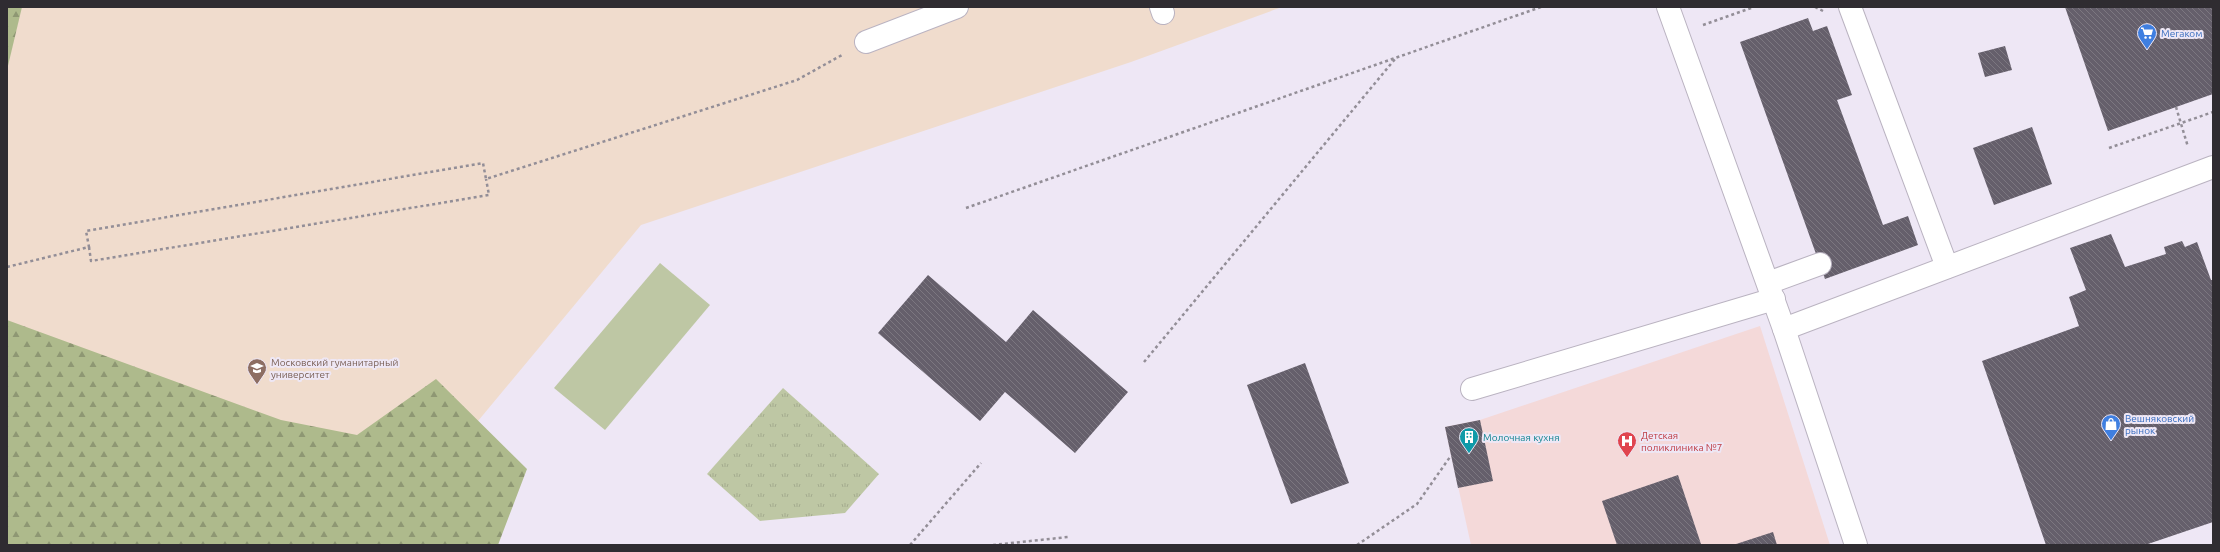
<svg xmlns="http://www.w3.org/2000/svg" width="2220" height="552" viewBox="0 0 2220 552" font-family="Ubuntu,sans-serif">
<defs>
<pattern id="forest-firs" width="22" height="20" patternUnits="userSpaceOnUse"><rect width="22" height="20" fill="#aeba8c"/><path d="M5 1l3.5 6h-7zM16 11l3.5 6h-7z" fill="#8e9773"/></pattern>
<pattern id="park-tufts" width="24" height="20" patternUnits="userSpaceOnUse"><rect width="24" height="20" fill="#bec7a4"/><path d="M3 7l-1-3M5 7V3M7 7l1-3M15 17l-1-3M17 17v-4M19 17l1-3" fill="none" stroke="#a4ab8e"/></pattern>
<pattern id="building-back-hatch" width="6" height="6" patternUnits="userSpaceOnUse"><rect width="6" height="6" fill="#655f6b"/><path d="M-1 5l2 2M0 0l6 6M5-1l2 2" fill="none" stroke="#7c7780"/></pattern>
</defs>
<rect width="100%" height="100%" fill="#eee7f5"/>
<path fill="#f0dccd" d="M7,7h1275l-151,55 -490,163 -266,320h-368z"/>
<path fill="#f4d9d9" d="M1760,326l70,219h-359l-26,-118 35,-7z"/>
<g fill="url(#forest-firs)">
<path d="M7,7h15l-15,63z"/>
<path d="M7,320l274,100 76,15 79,-56 91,90 -29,76h-491z"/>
</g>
<path fill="url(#park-tufts)" d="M783,388l96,86 -34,39 -85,8 -53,-47z"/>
<path fill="#bec7a4" d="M660,263l50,42 -105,125 -51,-42z"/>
<g fill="url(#building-back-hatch)">
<path d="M2065,7h148v87l-105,37z"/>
<path d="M1808,18l5,13 14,-5 25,69 -15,5 46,125 25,-9 10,29 -93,34 -85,-237z"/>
<path d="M2005,46l7,24 -27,7 -7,-24z"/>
<path d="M2032,127l20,57 -58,21 -21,-57z"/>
<path d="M2111,234l14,33 41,-13 -2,-7 18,-6 3,6 12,-5 14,38h2v242l-68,23h-99l-64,-184 97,-35 -10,-29 17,-7 -16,-42z"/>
<path d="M928,275l78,67 27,-32 95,82 -53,61 -70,-61 -25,29 -102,-88z"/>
<path d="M1305,363l44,120 -58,21 -44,-119z"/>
<path d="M1480,420l13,61 -35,7 -13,-61z"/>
<path d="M1678,475l23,69 -84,1 -15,-44z"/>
<path d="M1773,532l4,13h-44z"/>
</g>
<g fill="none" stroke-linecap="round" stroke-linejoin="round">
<g stroke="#bab3c1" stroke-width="24">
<g id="minor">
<path d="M1161,7l2,6"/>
<path d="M1668,7l116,322 72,216"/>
<path d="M1850,7l97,260"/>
<path d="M866,42l91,-35"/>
<path d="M1768,283l52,-19"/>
<path d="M1784,329l429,-162"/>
<path d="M1472,389l302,-90"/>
</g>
</g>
<g stroke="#938e97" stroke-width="2.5" stroke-dasharray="3 3" stroke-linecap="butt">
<path d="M1815,7l8,4"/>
<path d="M1703,25l51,-18"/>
<path d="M2176,107l12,40"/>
<path d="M2109,148l104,-36"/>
<path d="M966,208l575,-201"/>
<path d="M89,247l2,14 398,-66 -3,-16"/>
<path d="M7,267l82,-20 -3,-16 397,-68 3,16 311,-99 45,-25"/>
<path d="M1144,362l251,-303"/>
<path d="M910,545l71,-82"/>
<path d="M993,545l75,-8"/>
<path d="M1357,545l60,-41 33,-47"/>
</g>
<use href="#minor" stroke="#fff" stroke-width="22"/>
</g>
<defs>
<g id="supermarket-pin" transform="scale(1)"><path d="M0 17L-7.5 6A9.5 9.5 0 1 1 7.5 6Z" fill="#3f7fe0" stroke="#eee7f5"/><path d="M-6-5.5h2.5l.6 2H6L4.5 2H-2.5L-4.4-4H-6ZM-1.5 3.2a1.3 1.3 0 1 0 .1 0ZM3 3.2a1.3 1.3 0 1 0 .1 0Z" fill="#fff"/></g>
<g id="university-pin" transform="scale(1)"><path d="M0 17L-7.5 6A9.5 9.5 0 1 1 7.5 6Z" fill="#8d6e63" stroke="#eee7f5"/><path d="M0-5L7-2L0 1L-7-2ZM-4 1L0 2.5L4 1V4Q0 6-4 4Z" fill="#fff"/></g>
<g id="shop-pin" transform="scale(1)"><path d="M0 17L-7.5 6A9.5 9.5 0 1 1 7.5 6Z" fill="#3f7fe0" stroke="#eee7f5"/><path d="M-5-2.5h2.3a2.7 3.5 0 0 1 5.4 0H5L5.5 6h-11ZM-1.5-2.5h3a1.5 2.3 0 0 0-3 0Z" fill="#fff"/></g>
<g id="building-pin" transform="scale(1)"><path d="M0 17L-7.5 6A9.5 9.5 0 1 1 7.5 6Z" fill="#0f9aa8" stroke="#eee7f5"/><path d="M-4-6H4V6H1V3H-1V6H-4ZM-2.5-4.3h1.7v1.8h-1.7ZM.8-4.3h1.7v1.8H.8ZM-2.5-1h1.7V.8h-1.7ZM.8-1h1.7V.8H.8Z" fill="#fff"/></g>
<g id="hospital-pin" transform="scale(1)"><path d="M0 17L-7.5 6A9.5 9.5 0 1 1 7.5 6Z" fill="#e0444e" stroke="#eee7f5"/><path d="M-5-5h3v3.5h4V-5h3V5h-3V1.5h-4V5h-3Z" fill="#fff"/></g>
</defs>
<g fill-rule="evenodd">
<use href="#supermarket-pin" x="2147" y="33"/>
<use href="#university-pin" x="257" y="368"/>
<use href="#shop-pin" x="2111" y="424"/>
<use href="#building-pin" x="1469" y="437"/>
<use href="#hospital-pin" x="1627" y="441"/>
</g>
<g text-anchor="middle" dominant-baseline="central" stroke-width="4" stroke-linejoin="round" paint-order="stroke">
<g font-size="10" fill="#366cbe" stroke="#eee7f5" text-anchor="start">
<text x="2161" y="33">Мегаком</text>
<text x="2125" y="418">Вешняковский<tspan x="2125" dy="12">рынок</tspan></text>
</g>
<g font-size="10" fill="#785e54" stroke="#eee7f5" text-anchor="start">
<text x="271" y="362">Московский гуманитарный<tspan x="271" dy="12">университет</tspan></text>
</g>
<g font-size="10" fill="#be3a42" stroke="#eee7f5" text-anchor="start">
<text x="1641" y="435">Детская<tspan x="1641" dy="12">поликлиника №7</tspan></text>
</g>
<g font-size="10" fill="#0d838f" stroke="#eee7f5" text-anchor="start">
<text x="1483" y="437">Молочная кухня</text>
</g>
</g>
<rect width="2220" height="552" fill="none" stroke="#2f2c31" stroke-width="16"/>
</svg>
